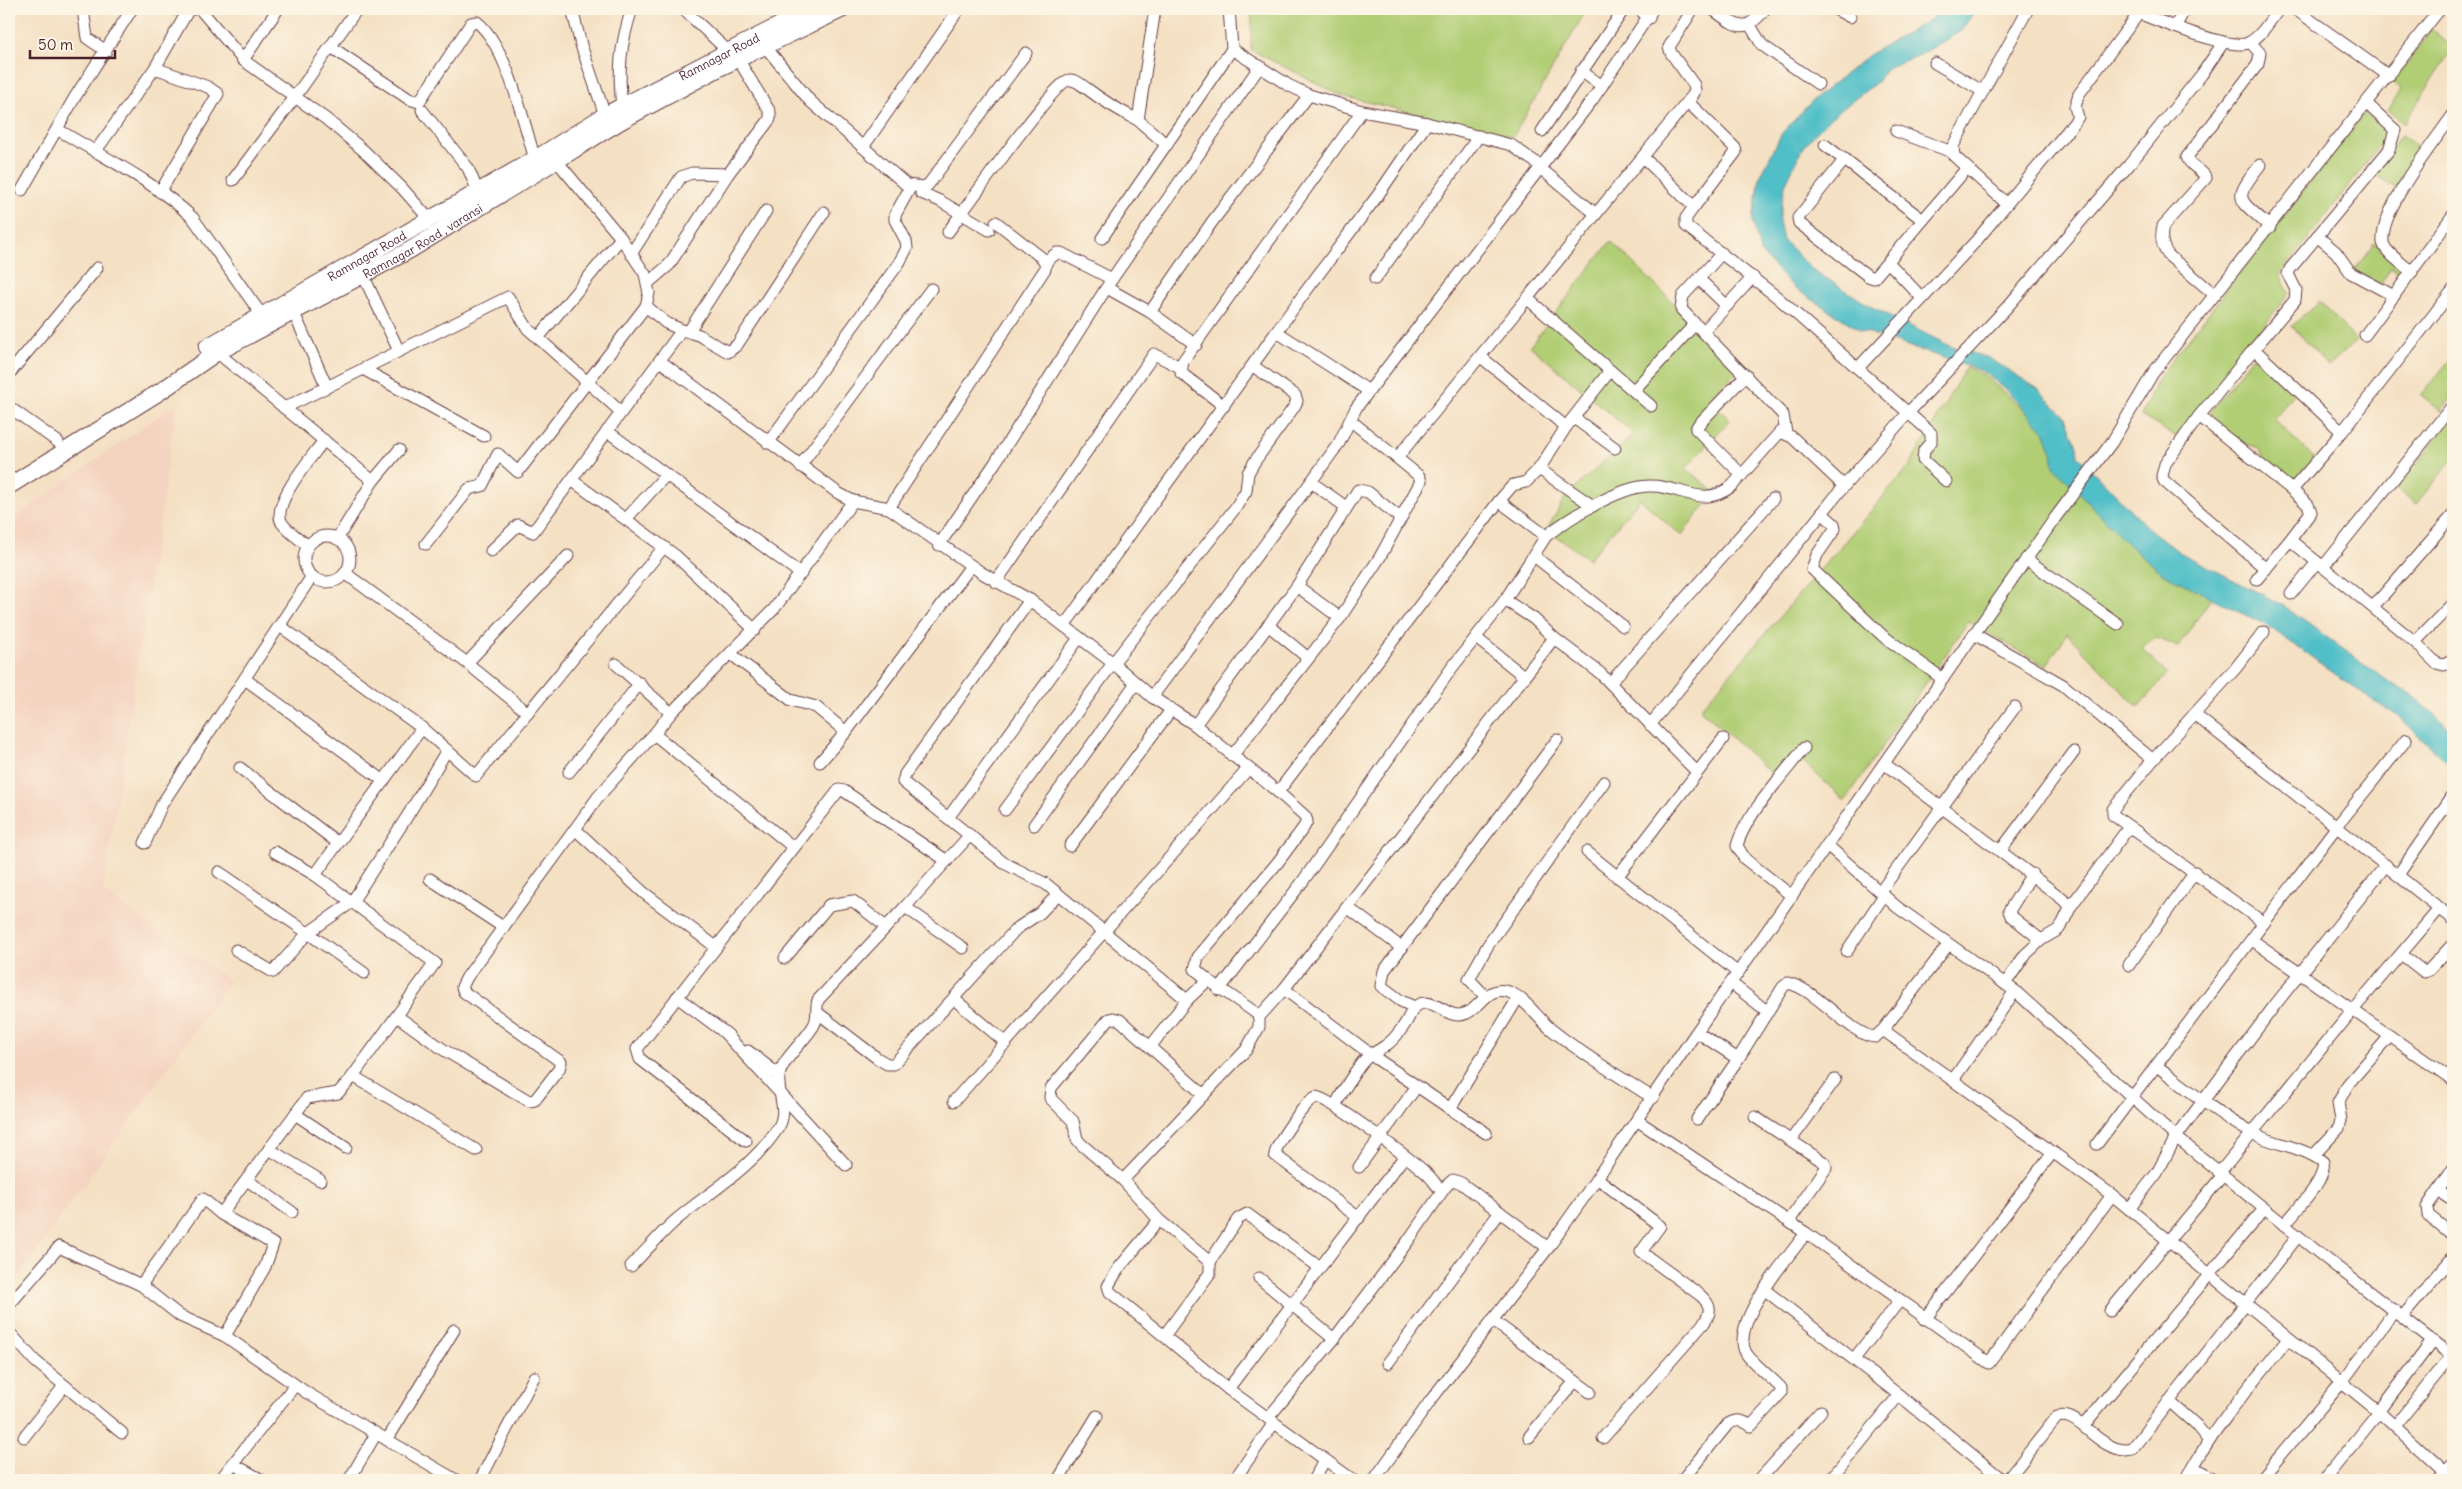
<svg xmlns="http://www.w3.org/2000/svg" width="2462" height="1489" viewBox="0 0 2462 1489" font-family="Delius,sans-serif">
<rect width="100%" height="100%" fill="#fcf5e5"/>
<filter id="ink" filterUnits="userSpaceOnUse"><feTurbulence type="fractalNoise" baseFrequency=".02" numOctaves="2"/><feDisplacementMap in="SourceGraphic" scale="10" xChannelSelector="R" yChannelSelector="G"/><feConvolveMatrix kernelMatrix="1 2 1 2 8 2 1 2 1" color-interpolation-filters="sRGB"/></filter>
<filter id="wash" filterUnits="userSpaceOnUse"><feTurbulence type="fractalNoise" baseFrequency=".0096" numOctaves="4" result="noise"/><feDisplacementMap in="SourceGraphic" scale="20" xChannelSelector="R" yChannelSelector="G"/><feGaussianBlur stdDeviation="1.12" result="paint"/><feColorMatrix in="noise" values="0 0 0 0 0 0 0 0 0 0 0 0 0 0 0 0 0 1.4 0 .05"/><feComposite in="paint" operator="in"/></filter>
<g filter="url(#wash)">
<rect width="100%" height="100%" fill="#f4e0c3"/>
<path fill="#f4d3c0" d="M177,403l-74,489 127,89 -221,309v-769z"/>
<g fill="#b1ce74" stroke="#7e7650">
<path d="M1252,9h335l-74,128 -171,-41 -91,-46z"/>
<path d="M2431,29l22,19 -49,75 -16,-13 14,-21 -9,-6z"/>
<path d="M2364,113l26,19 -110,143 9,18 -109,146 -39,-23 17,-38z"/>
<path d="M2401,135l21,15 -26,39 -21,-15z"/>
<path d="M1611,241l129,128 -31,30 21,21 -44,48 29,24 -34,44 -41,-37 -51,60 -42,-29 18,-33 69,-63 -104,-88z"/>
<path d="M2375,243l31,27 -4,6 -11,-9 -10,17 -27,-14z"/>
<path d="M2320,301l36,40 -28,25 -36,-40z"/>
<path d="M2253,356l41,36 -20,28 41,38 -18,25 -29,-19 -10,-16 -43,-14 -7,-19z"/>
<path d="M2453,356v40l-12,15 -20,-16z"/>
<path d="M1966,367l19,9 73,64 10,29 148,122 -38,56 -22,-9 -14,10 25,26 -29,33 -71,-73 -21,32 -78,-44 -123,179 -51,-48 -17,26 -77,-70 209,-242z"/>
<path d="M2453,419v40l-37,45 -20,-16z"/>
</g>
<path fill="#51bfc8" stroke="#4e6f7a" d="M1946,9h28v3l-13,19 -41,24 -34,13 -9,14 -47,36 -27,29 -18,38 -6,36 4,19 27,28 62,39 80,40 37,11 49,31 28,28 11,29 1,10 70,72 31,24 102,52 102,74 30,17 40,37v35l-55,-51 -28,-17 -102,-73 -104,-52 -33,-27 -77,-80 -2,-15 -8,-21 -40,-43 -22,-17 -122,-41 -66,-42 -34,-36 -7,-30 7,-45 22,-44 31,-33 60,-48 50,-28z"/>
</g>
<g filter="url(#ink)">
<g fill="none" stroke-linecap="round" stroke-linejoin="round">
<g stroke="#643c42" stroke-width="13">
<g id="minor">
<path d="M83,9l4,29 19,13"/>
<path d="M174,9h20"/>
<path d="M200,9l43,51 83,59 37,31 39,38 28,32"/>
<path d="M572,9l9,36 24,70"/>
<path d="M683,9l45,42"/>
<path d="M1155,9l-17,111 29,25"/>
<path d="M1639,9l10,9"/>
<path d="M1712,9c24,17 32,27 53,0"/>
<path d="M1835,9l15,8"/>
<path d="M2128,9c21,8 102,42 120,34 13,-6 22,-23 31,-34"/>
<path d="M2295,9l94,67"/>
<path d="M1750,25l12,20 56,39"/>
<path d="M2176,25l9,-16"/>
<path d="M764,45l46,56 100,87 -15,27v5l11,21 1,7 -8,15 -131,180"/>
<path d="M331,47l78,52 10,3 52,-79 6,-1c30,24 46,99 58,137"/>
<path d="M1232,49l56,36 21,10 53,16 65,12 84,22 30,21"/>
<path d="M243,60l35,-51"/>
<path d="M1935,63l47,28"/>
<path d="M1581,71l21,15"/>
<path d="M1688,102l47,46 1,4 -42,55"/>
<path d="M622,107c-4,-37 -2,-62 10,-98"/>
<path d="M422,110l46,58 10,24"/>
<path d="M57,129c46,28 97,52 136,89l68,96"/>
<path d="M1542,131l82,-122"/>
<path d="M1896,131l56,21"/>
<path d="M1825,145l98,75"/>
<path d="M863,147l96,-138"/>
<path d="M95,152l60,-84"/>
<path d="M1643,157l51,50 -8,11v8l91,71 154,136v9l-7,8 -1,10 23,21"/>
<path d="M1845,159l-47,59 1,5 69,53 6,2 93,-110"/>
<path d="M556,160l65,78 24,36 4,19 -3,13"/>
<path d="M2260,165c-29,37 -22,32 10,62"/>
<path d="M1540,168l56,46"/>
<path d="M233,180l62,-83 62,-88"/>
<path d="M908,185l14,2 6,-2 98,-132"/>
<path d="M22,190l53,-93 57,-88"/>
<path d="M160,192l58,-98 -10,-7 -53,-19 34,-59"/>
<path d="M921,193l19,8 49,29"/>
<path d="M2006,203l-52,-47 -1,-10 75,-137"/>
<path d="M948,232c15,-20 107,-151 121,-152 7,-1 12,5 17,8 17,13 34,23 52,32"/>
<path d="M2317,236l19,16 15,21 43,23"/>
<path d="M1102,238l130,-189 -3,-40"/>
<path d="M1722,253l-39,43 -2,13 102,106 3,18"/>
<path d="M631,254l50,-77 11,-4 36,1"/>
<path d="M1045,262l12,-9h4l51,26"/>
<path d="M1888,262l34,36"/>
<path d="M2412,272c-8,-7 -28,-20 -29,-30 -3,-33 51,-100 70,-127"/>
<path d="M363,275l36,76"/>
<path d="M1375,279l104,-143"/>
<path d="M1699,279l28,27"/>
<path d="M648,283l21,-18 59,-91 42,-55v-7l-32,-53"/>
<path d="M1107,288l43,24 62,-90 97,-127"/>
<path d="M2453,290l-111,142 -50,58 16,15 3,7 -21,28 125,102 21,21 8,2 9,-5"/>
<path d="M2215,295l-47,-40c-6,-9 -8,-17 -5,-29l43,-48c-4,-9 -16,-11 -19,-21l71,-93 2,-11 -10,-11"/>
<path d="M1528,299l123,107"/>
<path d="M293,311l34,76 181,-90 20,32 93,83"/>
<path d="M1150,312l46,33"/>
<path d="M689,331l77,-120"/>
<path d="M1277,332l92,59"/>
<path d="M1703,332l50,-55"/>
<path d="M2365,335l88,-120"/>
<path d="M538,338l83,-100"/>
<path d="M213,349l160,132"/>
<path d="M2254,349l-55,67 93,74"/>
<path d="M1481,357l85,70 43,-55"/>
<path d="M660,361l178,132 15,8 36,7 93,65 48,27 83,63 39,34 43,28 102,-139 43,32 40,-61 41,-76 -2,-5 -22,-18 296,-363 2,-5 -1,-5 -23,-32 -2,-6 24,-38"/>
<path d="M1858,368l118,-127 98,-118 4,-6 -3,-10 4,-13 60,-81"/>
<path d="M363,369l121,67"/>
<path d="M9,374l88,-106"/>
<path d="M1634,390l61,-66"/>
<path d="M1224,406l-43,-33 2,-12 179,-250"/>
<path d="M9,407l49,35"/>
<path d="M284,408l43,-21"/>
<path d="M2199,416l-34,48 -3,12 2,5 102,88"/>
<path d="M1574,418l41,30"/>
<path d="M1350,420l47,38"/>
<path d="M1566,427l-27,42 54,37"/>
<path d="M607,431l194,143"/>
<path d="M2342,432l-88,-83 41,-49 1,-10 -8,-16 2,-5 99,-119 6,-20 -28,-26"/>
<path d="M800,466l131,-177"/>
<path d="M1742,475l-46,-46 2,-4 48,-50"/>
<path d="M573,481l103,75 79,74"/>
<path d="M1311,482l35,25"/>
<path d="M889,508l156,-239 1,-5 -4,-6 -46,-36"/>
<path d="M1822,513l12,11 1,5 -18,26 -5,14 71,67 60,43"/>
<path d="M626,519l40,-44"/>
<path d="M1546,536c23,-18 73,-49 102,-50 32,-2 53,24 84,0l48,-54 12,5 52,49"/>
<circle cx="327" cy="559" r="23"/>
<path d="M337,539l36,-58 26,-31"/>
<path d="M426,544l43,-55 13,-3 16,-32 20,18 128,-166 20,17 16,7"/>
<path d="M939,545l56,-82 117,-184 148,-213"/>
<path d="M308,546c-8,-7 -20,-14 -26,-23 -12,-19 31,-67 42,-83"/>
<path d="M491,551l27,-26 15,7 149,-202 17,5 29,17 9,-7 87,-133"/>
<path d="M1534,556l89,70"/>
<path d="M2026,559l92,65"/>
<path d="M2323,567l130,-162"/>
<path d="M345,573l122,90 61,50"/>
<path d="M2257,579l33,-39"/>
<path d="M996,582l158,-228 26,13"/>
<path d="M1297,586l61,-96 10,2 32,26"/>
<path d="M2291,594l26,-32"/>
<path d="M1030,600l-125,174 -2,8 101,81 42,21 141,116"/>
<path d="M1505,600l29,19 20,19 46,35 96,98"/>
<path d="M2373,607l80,-92"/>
<path d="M1268,625l40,33"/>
<path d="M280,626l142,102 54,48 188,-229"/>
<path d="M1064,626l239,-331 75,-100 49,-72"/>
<path d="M2264,632l-29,37 -82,91 -40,49v6l151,108"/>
<path d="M1974,634l89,51 90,75"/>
<path d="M1476,638l49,39"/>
<path d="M2415,642l38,-39"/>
<path d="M731,654l60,46 25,7 30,25"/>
<path d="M467,663l101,-107"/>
<path d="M616,664l55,49"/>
<path d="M245,679l139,102"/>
<path d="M1610,683l163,-184"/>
<path d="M1152,697l159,-215 28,-39 17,-35 237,-309 60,-90"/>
<path d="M2194,714l259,205"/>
<path d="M1195,725l83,67 221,-291 14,-16 13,-3 13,-13"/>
<path d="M1650,725l194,-239 64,-73 101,-108 120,-140 73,-91 21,-31"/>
<path d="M654,734l-56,63 -23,32 69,64 72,54"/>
<path d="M1232,756l108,-138"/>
<path d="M820,762l26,-30 125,-166"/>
<path d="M1885,764c61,48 125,93 186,142"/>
<path d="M240,768l98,75"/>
<path d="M569,772l71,-89"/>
<path d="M1005,810l108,-147 123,-156 10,-16 2,-18 7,-12 39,-54 3,-6 -2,-6 -42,-29"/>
<path d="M948,818l131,-180"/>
<path d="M1034,825l102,-142"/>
<path d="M145,843l17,-39 150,-228"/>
<path d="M1827,845l70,62 118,84 161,146 148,120 129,100"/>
<path d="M1070,846l101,-136"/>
<path d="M793,847l-139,-113 17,-21 103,-104 79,-108"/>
<path d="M2001,850l73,-98"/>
<path d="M1587,852l151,121"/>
<path d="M219,872l89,61 44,-31 56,-87 39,-65"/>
<path d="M2032,874l-23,37 2,5 30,24"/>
<path d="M315,875l107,-147"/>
<path d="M2398,875l55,-80"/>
<path d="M1617,877l106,-138"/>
<path d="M430,879l73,48"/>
<path d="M1880,892l135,-185"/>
<path d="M1792,896l-47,-37 -8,-13c7,-29 48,-73 67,-98"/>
<path d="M1347,907l55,41"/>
<path d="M2252,940l201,140"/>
<path d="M963,948l-58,-41 65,-72"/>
<path d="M236,950l37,22 35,-39 56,40"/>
<path d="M1847,951l37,-56"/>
<path d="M2401,954l23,18 5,-2 24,-26"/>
<path d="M785,958l44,-53 24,-4 33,26"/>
<path d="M2129,965l66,-93"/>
<path d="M1208,980l-13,-11 3,-12 80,-95 26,-35 3,-6 -2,-5 -27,-24"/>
<path d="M1731,983l37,29"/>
<path d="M2005,984l20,-29 16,-15 17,-10 5,-7 8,-17 58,-79"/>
<path d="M1284,989l270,-351"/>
<path d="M1219,990l84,-109 148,-212 54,-69 41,-64 -47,-35"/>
<path d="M1485,996l-16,-17 19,-34 116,-163"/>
<path d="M677,997l51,38"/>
<path d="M954,999l52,44"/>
<path d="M1414,1007l-13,-6 -20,-15 3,-15 173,-231"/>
<path d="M818,1013l59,45 10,6h7l122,-135 24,-16 18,-19"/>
<path d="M397,1016l47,34 85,51 6,-1 24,-31 2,-7 -97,-70 -2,-5 5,-10 108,-148"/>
<path d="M1259,1017v10l-13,23 -123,130 36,40 51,42v11l-46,63 64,53 125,91"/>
<path d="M1883,1030l229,165 267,217 74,68"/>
<path d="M723,1031l123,134"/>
<path d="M1697,1032l41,27"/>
<path d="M748,1051l31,24"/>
<path d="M2157,1066c30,23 61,48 95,67 23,12 50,13 71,29 4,18 -27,48 -39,63"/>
<path d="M353,1076l123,74"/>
<path d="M1953,1080l62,-89"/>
<path d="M1204,1095l-54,-48 37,-47 21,-20 48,33 3,4 25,-28 93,70 109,74"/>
<path d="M954,1101l294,-332"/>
<path d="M1335,1106c8,-15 16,-29 26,-42 7,-10 15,-11 24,-18 8,-5 13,-12 18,-19 7,-9 9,-24 22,-24 14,-1 25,18 42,10 16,-8 21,-28 42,-21 16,6 29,27 43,38 31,25 67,46 101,68"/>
<path d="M1450,1109l68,-111"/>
<path d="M295,1114l51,34"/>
<path d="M1755,1117l70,46 1,5 -37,53"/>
<path d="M1697,1119l41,-60 45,-72 5,-4c30,7 62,52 87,54l8,-7 65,-85"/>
<path d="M1638,1121l168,112 183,130 123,-168"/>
<path d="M1791,1140l44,-60"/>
<path d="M746,1141l-106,-82 -3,-10 202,-259 5,1 103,70"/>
<path d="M2097,1144l240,-318 69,-86"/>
<path d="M269,1149l51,31"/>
<path d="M2314,1155l25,-27 2,-8 -3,-17 10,-19 42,-48"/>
<path d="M1359,1167l58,-81"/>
<path d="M2453,1169l-26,38 1,8 25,20"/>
<path d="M2220,1172l133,-162 87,-102"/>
<path d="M1597,1178l63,48 -19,26 59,43c11,10 12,16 4,28l-101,115"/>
<path d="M247,1180l45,32"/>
<path d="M1123,1180l-42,-36 -4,-5 -4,-18 -23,-23 1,-10 58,-69 4,-1 7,2 30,27"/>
<path d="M2438,1191l15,10"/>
<path d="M2129,1209l28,-36 19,-36 99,-132 111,-140"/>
<path d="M221,1214l52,30 -8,23 -40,69"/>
<path d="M1359,1218l-84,-63c1,-12 30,-53 41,-58 15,2 96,63 111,77 6,5 9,12 15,17"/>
<path d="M1159,1220l-40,48 -11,18 2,6 54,44"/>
<path d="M1210,1262l28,-43 9,-5 72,53"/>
<path d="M631,1266c15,-15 29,-32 45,-46 36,-30 76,-52 102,-92 11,-17 -1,-34 1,-52 3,-17 27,-36 35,-51 5,-9 1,-16 4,-25l87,-93"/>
<path d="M1259,1278l75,61 -66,79"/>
<path d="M141,1285l62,-86 18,15 86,-116 31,-5 12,-13 85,-117 -120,-88 -40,-23"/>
<path d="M1765,1290l134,105"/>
<path d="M9,1305l50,-58 82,38 39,31 45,20 82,57 149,87"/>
<path d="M2110,1311l113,-136"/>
<path d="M2403,1316l50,-59"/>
<path d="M1925,1319l128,-167"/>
<path d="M1492,1320l98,72"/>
<path d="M9,1332l26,29 87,72"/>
<path d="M1334,1339l74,-98 38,-55 7,-6 8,3 87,65"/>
<path d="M1854,1359l46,-59"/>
<path d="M1388,1363l112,-151"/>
<path d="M1228,1389l176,-232"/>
<path d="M2169,1401l27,24 13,16"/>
<path d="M2083,1426c13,11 31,28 49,23l166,-213"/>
<path d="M2395,1426l58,-72"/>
<path d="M24,1437l40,-51"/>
<path d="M1529,1437l46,-56"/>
<path d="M387,1440l67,-110"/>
<path d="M233,1464l29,16"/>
<path d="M2193,1467l23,13"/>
<path d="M220,1480l75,-95"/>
<path d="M349,1480l27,-46"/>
<path d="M480,1480l54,-103"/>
<path d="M1058,1480l39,-64"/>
<path d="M1234,1480l40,-57"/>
<path d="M1313,1480l12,-20"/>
<path d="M1374,1480l57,-80 117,-152 34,-48 111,-163 362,-519 57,-76 41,-69 287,-364"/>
<path d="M1682,1480l46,-56c9,-5 15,-4 23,2l30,-33v-5c-8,-9 -30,-26 -35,-35 -17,-30 43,-96 60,-120"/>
<path d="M1759,1480l62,-69"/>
<path d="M1830,1480l69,-85 104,85"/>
<path d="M2007,1480l50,-63c11,-3 18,3 26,9l181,-217"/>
<path d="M2186,1480c27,-52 66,-96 102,-141"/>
<path d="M2260,1480l82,-98 53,-72"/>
<path d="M2324,1480l55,-68 54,-72"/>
<path d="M2437,1480l16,-17"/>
</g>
</g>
<g stroke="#643c42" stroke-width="18">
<g id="secondary">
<path id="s1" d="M207,347l328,-188 70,-44 206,-106"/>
<path id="s2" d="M9,486l152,-95 55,-38 194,-103 211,-129 100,-54 122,-58"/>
</g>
</g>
<use href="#minor" stroke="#fff" stroke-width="11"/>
<use href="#secondary" stroke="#fff" stroke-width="16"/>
</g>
</g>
<g text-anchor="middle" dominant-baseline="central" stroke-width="4" stroke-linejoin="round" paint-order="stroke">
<g font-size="12" fill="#4a1f2b" stroke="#fcf5e5">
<text stroke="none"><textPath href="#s1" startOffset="589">Ramnagar Road</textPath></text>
<text stroke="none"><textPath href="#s2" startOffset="481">Ramnagar Road , varansi</textPath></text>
<text stroke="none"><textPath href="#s1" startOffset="184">Ramnagar Road</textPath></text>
</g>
</g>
<rect width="2462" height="1489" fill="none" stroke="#fcf5e5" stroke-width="30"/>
<path d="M30 50v8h85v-8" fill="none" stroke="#4a1f2b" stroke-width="2.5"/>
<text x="38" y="50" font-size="15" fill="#4a1f2b" stroke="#fcf5e5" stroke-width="4" paint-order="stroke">50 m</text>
</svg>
